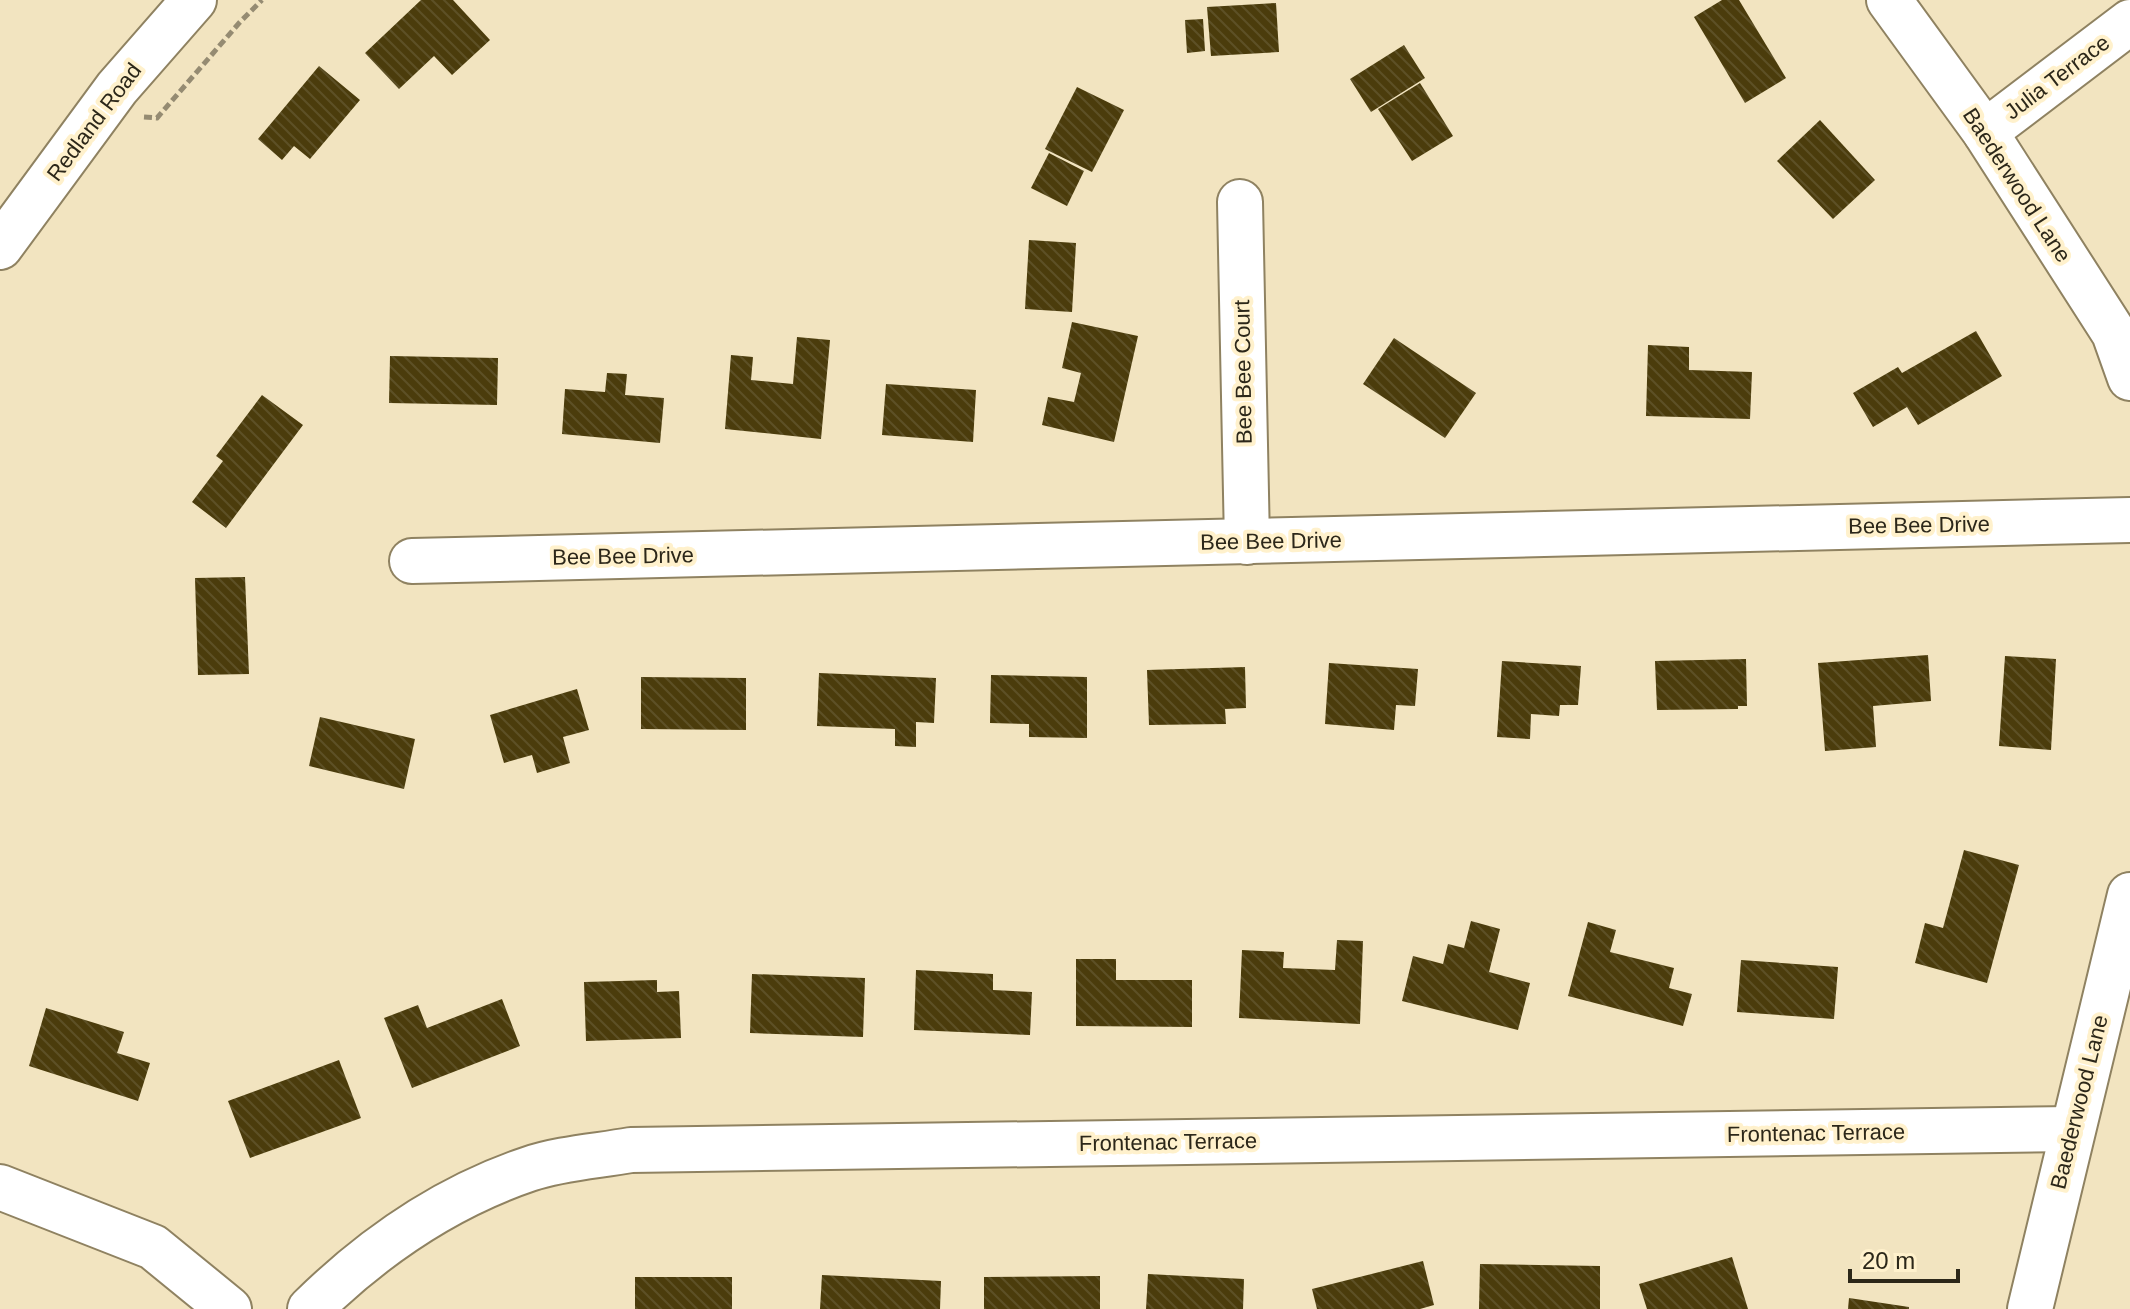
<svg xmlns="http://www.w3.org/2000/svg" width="2130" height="1309" viewBox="0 0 2130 1309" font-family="Arial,sans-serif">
<defs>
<pattern id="building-back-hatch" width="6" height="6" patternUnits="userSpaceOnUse" patternTransform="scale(2)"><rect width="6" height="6" fill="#4b3c0c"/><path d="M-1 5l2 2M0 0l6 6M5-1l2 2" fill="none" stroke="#5d5026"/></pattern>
</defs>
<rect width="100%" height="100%" fill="#f2e4c0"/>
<g fill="url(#building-back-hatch)">
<path d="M421,0h32l37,40 -38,35 -18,-19 -35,33 -34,-36z"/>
<path d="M1722,0h17l47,78 -41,25 -51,-86z"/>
<path d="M1276,3l3,49 -68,4 -4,-49z"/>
<path d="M1203,19l2,32 -18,2 -2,-33z"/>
<path d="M1404,45l21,33 -54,34 -21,-33z"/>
<path d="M319,66l41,34 -50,59 -16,-13 -12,14 -24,-21z"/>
<path d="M1420,83l33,53 -41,25 -34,-52z"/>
<path d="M1077,87l47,23 -32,62 -47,-23z"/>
<path d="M1820,120l55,60 -42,39 -56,-58z"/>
<path d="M1049,153l35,18 -17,35 -36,-18z"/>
<path d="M1029,240l47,3 -4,69 -47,-3z"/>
<path d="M1072,322l66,14 -24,106 -72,-17 6,-28 26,5 7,-29 -19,-5z"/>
<path d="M1976,331l26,45 -84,49 -11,-18 -34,20 -20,-34 45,-26 4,6z"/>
<path d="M797,337l33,3 -9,99 -96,-10 6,-74 22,2 -2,23 42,4z"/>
<path d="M1394,338l82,55 -31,45 -82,-54z"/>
<path d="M1648,345l41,2v23l63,2 -2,47 -104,-3z"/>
<path d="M390,356l108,2 -1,47 -108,-2z"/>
<path d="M607,373l20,1 -2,21 39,3 -4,45 -98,-9 3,-45 40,3z"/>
<path d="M886,384l90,6 -3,52 -91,-7z"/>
<path d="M262,395l41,30 -77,103 -34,-26 31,-41 -7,-5z"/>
<path d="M245,577l4,97 -51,1 -3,-97z"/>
<path d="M1928,655l3,46 -58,5 3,41 -51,4 -7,-88z"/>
<path d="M2005,656l51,3 -5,91 -52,-4z"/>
<path d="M1746,659l1,47h-9v3l-81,1 -2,-49z"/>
<path d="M1502,661l79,5 -3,39h-18l-1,11 -28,-2 -1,25 -33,-2z"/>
<path d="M1329,663l89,6 -3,37 -19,-1 -2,25 -69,-6z"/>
<path d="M1245,667l1,41 -21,1 1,15 -77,1 -2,-55z"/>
<path d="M819,673l117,5 -2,45 -18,-1v25l-21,-1v-17l-78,-3z"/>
<path d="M991,675l96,2v61l-58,-1v-13l-39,-1z"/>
<path d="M641,677l105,1v52l-105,-1z"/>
<path d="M577,689l12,41 -26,7 7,26 -33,10 -5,-18 -28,8 -14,-48z"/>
<path d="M320,717l95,22 -11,50 -95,-23z"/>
<path d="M1964,850l55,15 -32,118 -72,-20 10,-40 18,5z"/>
<path d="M1471,921l29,8 -11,43 41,11 -12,47 -116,-29 11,-45 30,8 5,-20 16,4z"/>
<path d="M1588,922l28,8 -6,22 64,16 -5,20 23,6 -9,32 -115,-30z"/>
<path d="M1337,940l26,1 -3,83 -121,-6 3,-68 42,2 -1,16 52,2z"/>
<path d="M1076,959h40v21h76v47l-116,-1z"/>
<path d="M1741,960l97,7 -4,52 -97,-7z"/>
<path d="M916,970l77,4v16l39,2 -2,43 -116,-5z"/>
<path d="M752,974l113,4 -2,59 -113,-4z"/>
<path d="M657,980v12l22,-1 2,47 -95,3 -2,-59z"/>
<path d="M502,999l18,47 -108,42 -28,-70 34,-13 9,23z"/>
<path d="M46,1008l78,24 -7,21 33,10 -12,38 -109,-35z"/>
<path d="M339,1060l22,58 -111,40 -22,-57z"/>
<path d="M1732,1257l16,52h-101l-8,-25z"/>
<path d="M1423,1261l11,44 -14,4h-103l-5,-20z"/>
<path d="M1480,1264l120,2v43h-121z"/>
<path d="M1148,1274l96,5 -1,30h-97z"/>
<path d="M822,1275l119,6 -1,28h-120z"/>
<path d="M1100,1276v33h-116v-32z"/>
<rect x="635" y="1277" width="97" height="32"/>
<path d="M1849,1298l60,9v2h-61z"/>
</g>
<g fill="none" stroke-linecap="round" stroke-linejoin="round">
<g stroke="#8f8261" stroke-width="48">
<g id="street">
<path d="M1889,0l96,132 129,201 16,45"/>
<path d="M1985,132l145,-110"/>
<path d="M1240,202l7,340"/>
<path d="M412,561l1718,-41"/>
<path d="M0,1187l153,60 76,62"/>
<path d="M310,1309c62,-61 136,-112 219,-140 32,-11 69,-13 102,-19l1441,-21"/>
<path d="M2030,1309l100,-414"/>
</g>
</g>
<g stroke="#8f8261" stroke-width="48">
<path id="secondary" d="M0,247l117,-159 77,-88"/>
</g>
<path stroke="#958b72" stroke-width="5" stroke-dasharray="8 4" stroke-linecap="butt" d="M144,117l13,1 83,-96 22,-22"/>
<use href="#street" stroke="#fff" stroke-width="44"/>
<use href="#secondary" stroke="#fff" stroke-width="44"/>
</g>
<g text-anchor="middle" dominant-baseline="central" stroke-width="8" stroke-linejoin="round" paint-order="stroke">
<g font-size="22" fill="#2c2719" stroke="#fff1cc">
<text transform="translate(2057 77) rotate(-37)">Julia Terrace</text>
<text transform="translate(94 122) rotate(-53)">Redland Road</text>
<text transform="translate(2017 185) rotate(57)">Baederwood Lane</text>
<text transform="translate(1243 372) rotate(-91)">Bee Bee Court</text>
<text transform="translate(1919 525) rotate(-1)">Bee Bee Drive</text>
<text transform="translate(1271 541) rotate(-1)">Bee Bee Drive</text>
<text transform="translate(623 556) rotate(-1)">Bee Bee Drive</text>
<text transform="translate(2079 1102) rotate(-76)">Baederwood Lane</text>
<text transform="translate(1816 1133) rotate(-1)">Frontenac Terrace</text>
<text transform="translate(1168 1142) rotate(-1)">Frontenac Terrace</text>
</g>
</g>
<path d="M1850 1269v12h108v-12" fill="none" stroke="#2c2719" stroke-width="4"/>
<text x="1862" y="1269" font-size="24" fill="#2c2719" stroke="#fff1cc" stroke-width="6" paint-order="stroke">20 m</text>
</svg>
